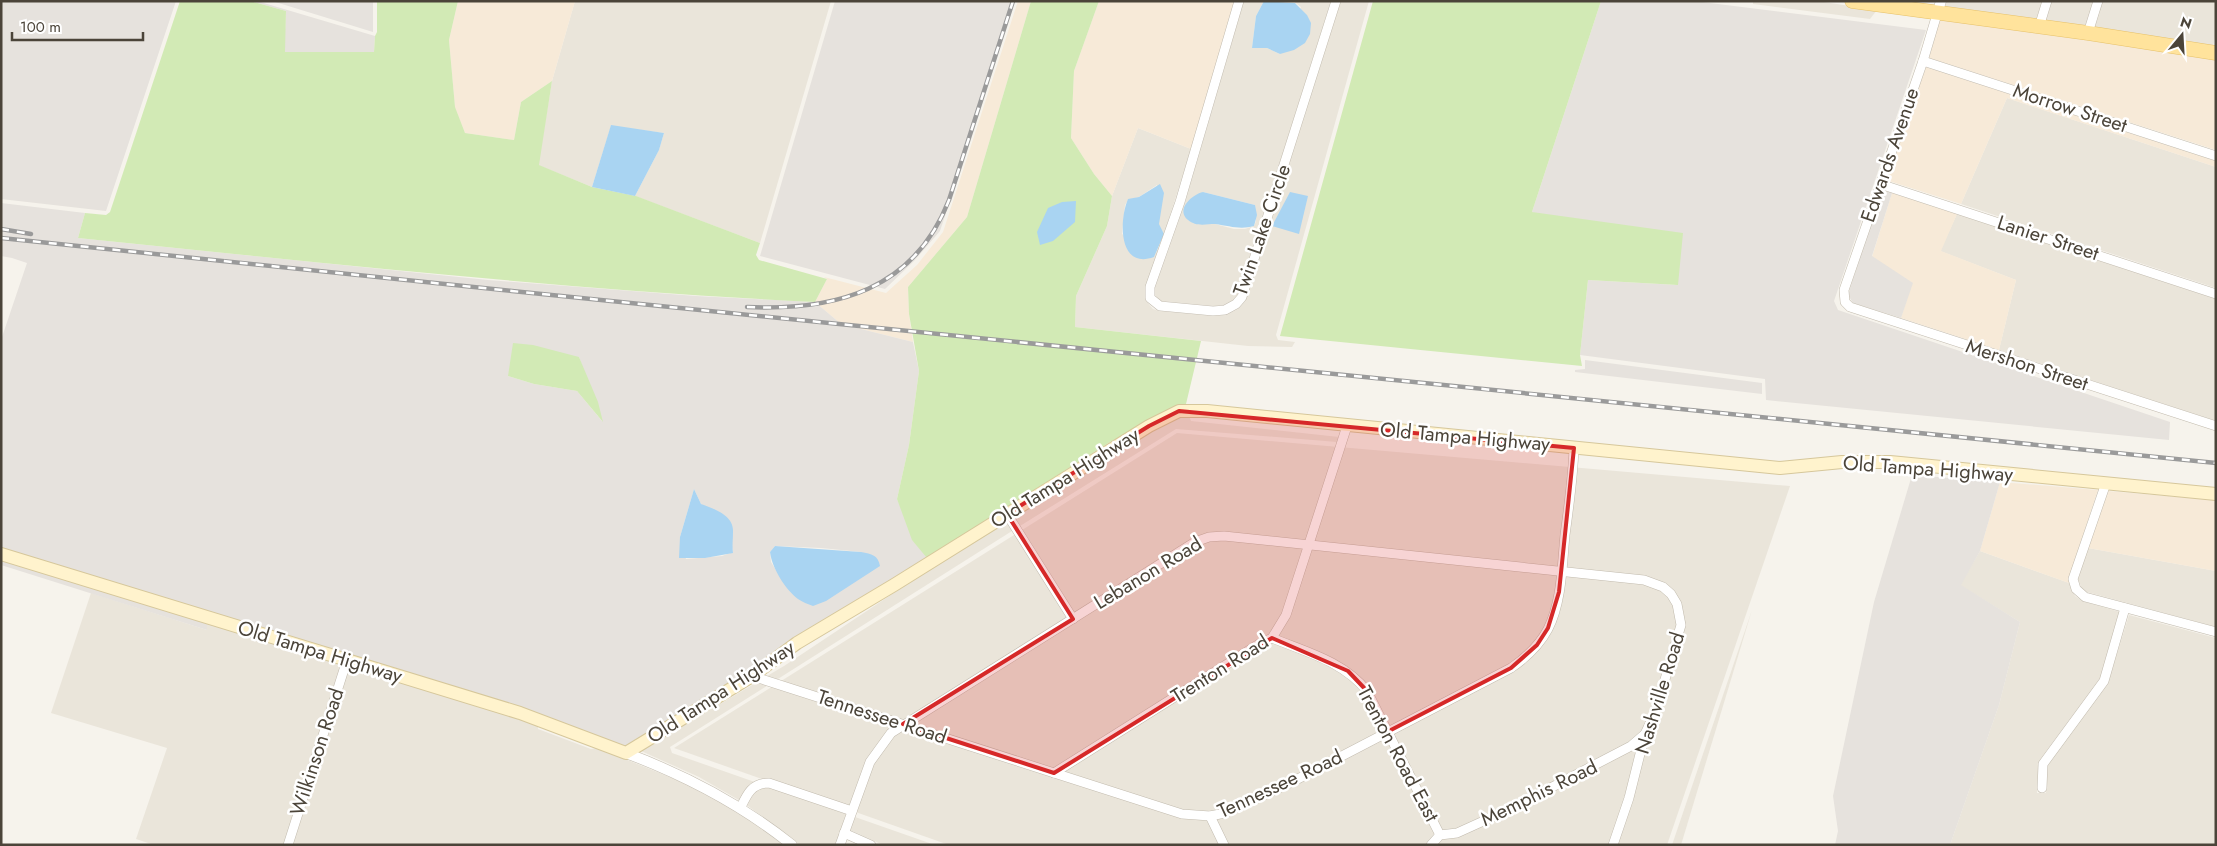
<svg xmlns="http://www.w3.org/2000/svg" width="2217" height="846" viewBox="0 0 2217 846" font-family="Jost,sans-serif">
<rect width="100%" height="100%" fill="#f6f3ec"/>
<g fill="#eae5da" fill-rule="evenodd">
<path d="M575,1h256l-71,242 -125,-47 24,-46 5,-17 -53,-7 -19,61 -54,-22 14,-84z"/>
<path d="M1244,1h20l-8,15 -4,32h15l13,6 21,-47 -8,-6h38l-93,293 -5,6 -9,5 -10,1 -53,-5 -6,-6v-7l30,-85zM1203,192l52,13 1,16 -2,5 -9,3h-11l-19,-5h-18l-9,-4 -3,-12z"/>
<path d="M1341,1h28l-93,334 2,5 17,2 -3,5 -44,-1 -173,-19 1,-31 31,-70 5,-30 26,-68 53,21 -27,85 -5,-9 -2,-40 -18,12 -11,3 -3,5 -3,29 32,22 8,-15 -16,46v14l7,8 6,2 54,5 13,-1 12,-6 7,-8z"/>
<path d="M1753,1h64l60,9 -7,9 -117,-15z"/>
<path d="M1946,1h270v30l-3,17 -119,-19 6,-17 -8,-3 -7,19 -40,-5 6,-18 -9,-3 -6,19 -93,-12z"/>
<path d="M2007,98l209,69v121l-255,-84z"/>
<path d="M1957,214l259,85v122l-217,-71 17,-70 -76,-29z"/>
<path d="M1179,416h10l2,5 148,16 -2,5 -161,-13 -156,97 -6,-10 137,-86z"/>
<path d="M1177,433l613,53 -123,359h-718l-275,-97z"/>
<path d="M1006,521l6,10 -342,216 2,6 174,61 -10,31h-36l-56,-42 -45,-26 -58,-26 143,-85 164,-109z"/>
<path d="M2088,548l128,23v56l-129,-35 -5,-3 -4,-10z"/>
<path d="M1980,551l89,32 6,13 7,5 38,11 -20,67 -61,82 -2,32h9l1,-27 61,-83 21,-68 87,23v207h-266l49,-140 21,-83 -60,-37z"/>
<path d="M91,593l116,37v-7l331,102v4l53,20 7,-1 96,39 45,24 45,34h-630l-18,-6 31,-91 -116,-35z"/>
<path d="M1752,610l-71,235h-9z"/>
<path d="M855,817l80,28h-52l-33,-15z"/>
</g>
<g fill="#f7ead8">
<path d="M458,1h117l-23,80 -31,21 -7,38 -49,-7 -10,-25 -6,-68z"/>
<path d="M1018,1h13l-64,216 -59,70 1,27 4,28 -72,-18 -26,-22 12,-23 -3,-2 62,16 31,-28 26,-33z"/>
<path d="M1099,1h136l-44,148 -53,-21 -26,68 -18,-22 -23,-36 3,-67z"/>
<path d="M1940,19l276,40v91l-287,-92z"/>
<path d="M1926,67l290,94v6l-209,-69 -46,106 -75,-24z"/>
<path d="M1892,193l65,21 -16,37 75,29 -17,70 -98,-32 11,-35 -40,-26z"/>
<path d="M2000,482l98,8 -29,88v5l-89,-32z"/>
<path d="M2108,491l108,9v71l-128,-23z"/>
</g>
<g fill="#e6e2dd" fill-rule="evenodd">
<path d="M1,1h175l-70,210 -105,-12z"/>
<path d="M250,1h7l118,35 -1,16h-90l2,-41z"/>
<path d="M272,1h101v31z"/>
<path d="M835,1h180l-75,230 -26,30 -29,28 -125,-33z"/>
<path d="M1601,1h93l232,29 -92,271 4,9 332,112 -1,18 -403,-40 -1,-21 -185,-24 8,-75 89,5 -145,-73z"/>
<path d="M1882,190l10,3 -20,63 41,27 -12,35 -48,-15 -5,-8z"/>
<path d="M1,203l84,10 -7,25 410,42 208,16 119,6 26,22 72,18 6,29 -10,74 -12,54 30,59 -132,81 -46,33 -123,75 -625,-198v-209l26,-77 -15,-5 -11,-2zM579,357l23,64 -25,-30 -43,-7 -26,-8zM694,489l7,15 32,27 -2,11 2,10 -11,4 -36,3 -6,-22zM775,546l46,2 40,4 -82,23 -8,-13 -1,-10z"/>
<path d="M1585,360l177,23v11l-187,-22v-2l10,-1z"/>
<path d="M1912,475l88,7 -20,69 -19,34 59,37 -21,83 -49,140h-115l3,-14 -5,-35 41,-194z"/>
<path d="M1,559l206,64v7l-206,-65z"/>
</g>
<g fill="#d2eab5">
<path d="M180,1h70l36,10 -1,41h89l1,-16 2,-4v-31h81l-9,39 6,67 10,26 49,7 7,-38 31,-21 -13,84 53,22 44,9 124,47 -4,12 3,5 68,19 -12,23c-246,-12 -491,-39 -737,-64l7,-25 21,2 4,-3z"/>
<path d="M1031,1h68l-25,70 -3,67 23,36 18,22 -5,30 -31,70 -1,31 126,14 -15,63 -76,38 -183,116 -15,-18 -15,-41 12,-54 10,-74 -10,-57 -1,-27 59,-70z"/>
<path d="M1373,1h228l-69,211 151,21 -5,52 -90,-5 -8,75 2,11 -302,-30z"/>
<path d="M513,343l20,2 46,12 19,45 5,20 -26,-31 -43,-7 -26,-8z"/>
</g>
<g fill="#a9d4f2">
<path d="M1264,1l31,2 12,12 4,8 -1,11 -5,9 -11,7 -14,4 -13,-6h-15l4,-32z"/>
<path d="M611,125l53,8 -5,17 -24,46 -43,-9z"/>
<path d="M1160,184l4,9 -5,31 5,10 -10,23c-36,13 -35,-37 -26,-58l11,-2z"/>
<path d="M1203,192l52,13 2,10 -3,11c-14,4 -24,0 -39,-2 -9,0 -19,3 -27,-4 -13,-11 5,-26 15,-28z"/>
<path d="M1290,192l18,4 -9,38 -27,-8z"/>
<path d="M1076,201l-1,21 -22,19 -13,4 -3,-13 11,-24 14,-6z"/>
<path d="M694,489l7,15c13,5 33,11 32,28 0,8 -1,13 0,21l-28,5h-26l1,-21z"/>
<path d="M775,546l86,6c11,2 17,3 19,14l-54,35 -13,5c-5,-2 -11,-4 -15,-7 -13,-10 -26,-31 -28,-47z"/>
</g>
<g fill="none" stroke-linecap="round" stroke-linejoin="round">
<g stroke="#c2bbae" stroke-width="10">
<g id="minor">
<path d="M1239,1l-59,201 -30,85v11l10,8 53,5 12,-1 11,-6 6,-7 94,-296"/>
<path d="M1937,14l-14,47 -79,229 1,12 5,5 366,119"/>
<path d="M2039,27l8,-26"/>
<path d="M2088,33l10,-32"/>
<path d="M1923,61l293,95"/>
<path d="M1880,184l336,110"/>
<path d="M2106,483l-33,96 3,10 9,8 131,35"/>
<path d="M1007,514l66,105"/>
<path d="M1272,638c34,14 71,23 95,53l73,144"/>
<path d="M752,676l430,138 28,2 15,-3 67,-31 219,-114c16,-11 28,-22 37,-39 14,-27 14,-64 17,-94 4,-29 8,-58 9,-87"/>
<path d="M1054,773l205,-129 13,-6 14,-23 61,-189"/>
<path d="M2042,788l1,-24 61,-83 21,-73"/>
<path d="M741,807c6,-13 11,-24 28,-24l83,28"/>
<path d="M1210,816l14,29"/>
<path d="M844,833l27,12"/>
<path d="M288,845l59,-185"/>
<path d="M840,845l30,-83 21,-29 304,-191 14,-5 15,-1 420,44 19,7 8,7 6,10 4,21 -25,85 -11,24 -16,64 -16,47"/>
<path d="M1431,845l9,-10 17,-2 53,-24 121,-63 14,-12"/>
</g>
</g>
<g stroke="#c2bbae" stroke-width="11">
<g id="tertiary">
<path d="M1937,14l4,-13"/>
<path d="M626,753c61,23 115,51 166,92"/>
</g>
</g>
<g stroke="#d6c79b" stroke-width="14">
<path id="secondary" d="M1,554l519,159 106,40 126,-77 45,-33 97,-58 255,-159 30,-15h28l573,57 62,-6h48l326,32"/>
</g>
<g stroke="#e6c16a" stroke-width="15">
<path id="primary" d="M1852,1l236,32 128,20"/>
</g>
<use href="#minor" stroke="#fff" stroke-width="9"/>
<use href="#tertiary" stroke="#fff" stroke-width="10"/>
<use href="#secondary" stroke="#fff3cd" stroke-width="12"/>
<use href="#primary" stroke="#ffe39c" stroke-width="14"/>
<g stroke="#9a9a9a" stroke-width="4.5">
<g id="rail">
<path d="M1,229l30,5"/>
<path d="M1,238l511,53 1704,172"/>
<path d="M747,307c89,4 167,-17 202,-107l64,-199"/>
</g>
</g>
<use href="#rail" stroke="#fff" stroke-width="2.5" stroke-dasharray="8" stroke-linecap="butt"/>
</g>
<path fill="#d62828" fill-opacity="0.2" stroke="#d62828" stroke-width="4" stroke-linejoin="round" d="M1179,411l395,37 -15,144 -11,36 -11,17 -26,23 -124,64 -20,-41 -19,-20 -76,-33 -218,135 -151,-49 170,-105 -66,-105 142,-88z"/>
<g text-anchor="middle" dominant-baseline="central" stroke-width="5" stroke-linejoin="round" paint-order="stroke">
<g font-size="20" fill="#4b4439" stroke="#fff">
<text transform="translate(2070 108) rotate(18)">Morrow Street</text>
<text transform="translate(1890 155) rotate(-71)">Edwards Avenue</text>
<text transform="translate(1262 230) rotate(-71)">Twin Lake Circle</text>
<text transform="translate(2048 238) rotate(18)">Lanier Street</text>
<text transform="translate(2027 365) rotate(18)">Mershon Street</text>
<text transform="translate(1465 437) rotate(5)">Old Tampa Highway</text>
<text transform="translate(1928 469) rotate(4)">Old Tampa Highway</text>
<text transform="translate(1065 478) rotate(-32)">Old Tampa Highway</text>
<text transform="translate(1148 573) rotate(-31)">Lebanon Road</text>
<text transform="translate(320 652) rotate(17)">Old Tampa Highway</text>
<text transform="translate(1220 669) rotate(-32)">Trenton Road</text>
<text transform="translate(721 692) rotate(-33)">Old Tampa Highway</text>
<text transform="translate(1660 693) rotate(-73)">Nashville Road</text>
<text transform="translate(882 717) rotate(18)">Tennessee Road</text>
<text transform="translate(317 752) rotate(-72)">Wilkinson Road</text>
<text transform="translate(1398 754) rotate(62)">Trenton Road East</text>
<text transform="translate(1280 784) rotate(-25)">Tennessee Road</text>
<text transform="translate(1539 793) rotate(-26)">Memphis Road</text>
</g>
</g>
<rect width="2217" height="846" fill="none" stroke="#4b4439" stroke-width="5"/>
<g transform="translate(2182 35) rotate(18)" stroke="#ffffff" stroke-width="4" paint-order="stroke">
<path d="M0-4L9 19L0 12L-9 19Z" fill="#4b4439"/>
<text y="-8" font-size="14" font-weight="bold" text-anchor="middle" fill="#4b4439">N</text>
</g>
<path d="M12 32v8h131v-8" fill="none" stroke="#4b4439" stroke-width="2.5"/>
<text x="20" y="32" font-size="15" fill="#4b4439" stroke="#ffffff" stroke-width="4" paint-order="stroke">100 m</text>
</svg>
